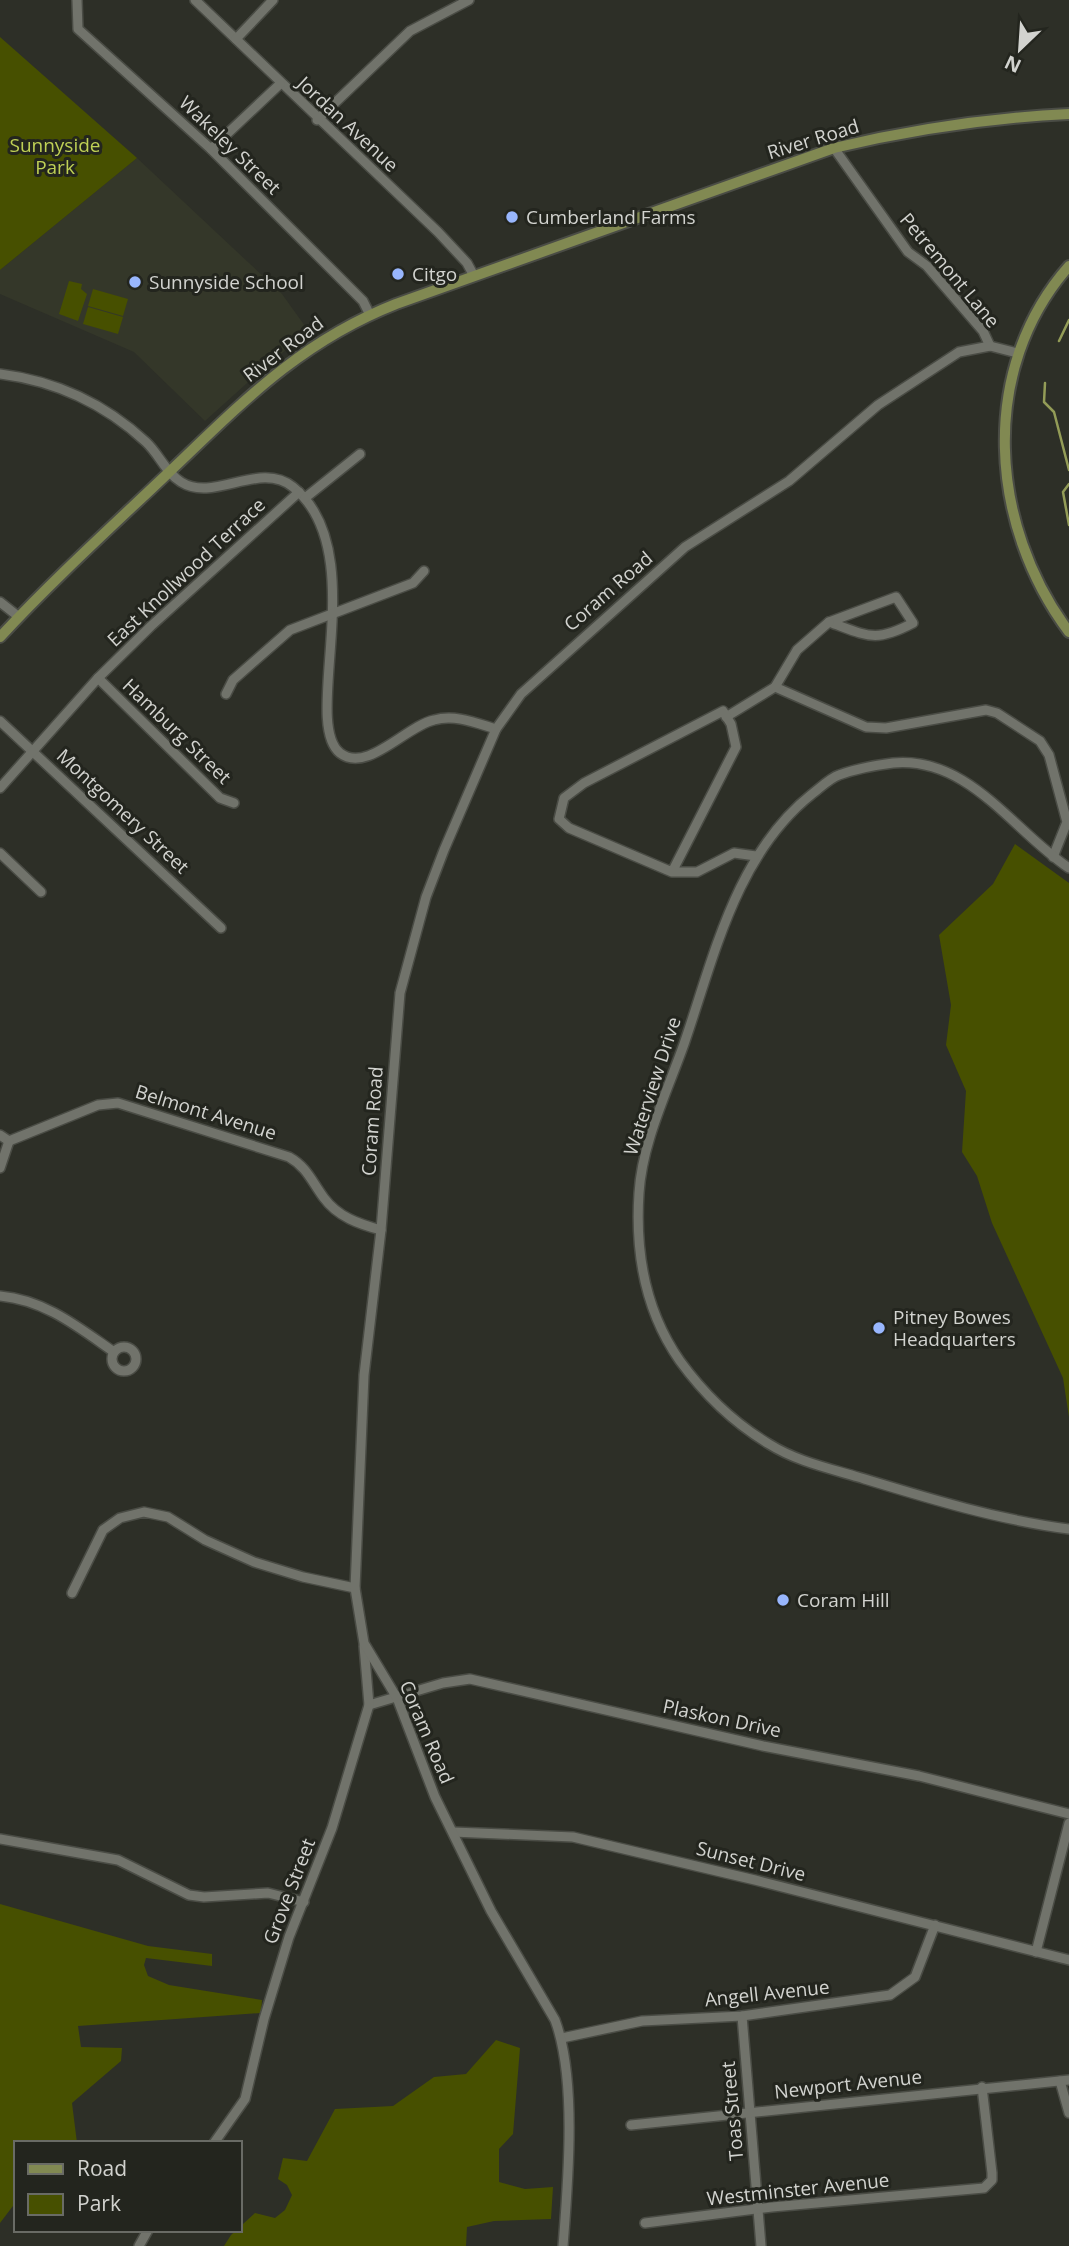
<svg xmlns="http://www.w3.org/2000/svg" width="1069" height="2246" viewBox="0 0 1069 2246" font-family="'Open Sans',sans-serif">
<rect width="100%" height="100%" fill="#2d2f27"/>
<path fill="#343729" d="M137,158l145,136 28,39 -35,25 -70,63 -71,-69 -134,-58v-24z"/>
<g fill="#475000">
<path d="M0,37l137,121 -137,112z"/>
<path d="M69,281l13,3 -1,5 6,5 -9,27 -19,-7z"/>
<path d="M93,289l35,10 -5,17 -35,-10z"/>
<path d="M88,307l35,10 -5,17 -35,-10z"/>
<path d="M1015,844l54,39v534l-6,-39 -71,-155 -15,-47 -15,-24 4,-61 -20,-46 5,-40 -12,-70 54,-51z"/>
<path d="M0,1904l148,42 64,8v12l-66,-8 -2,7 4,11 21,9 93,15 -1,13 -183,13 3,21 41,1 -1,13 -49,42 5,40h-61v59l-16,21z"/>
<path d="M496,2040l24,8 -7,86 -14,15v33l26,7 28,-2 -2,32 -57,2 -27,6 -1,19h-242l7,-11 24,-22 20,5 10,-8 7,-15 -5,-10 -9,-6 5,-21 24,3 28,-52 58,-3 41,-29 32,-3z"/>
</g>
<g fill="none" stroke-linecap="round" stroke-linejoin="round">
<g stroke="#939c57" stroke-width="2.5">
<path d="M1059,341l10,-21"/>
<path d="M1045,383l-1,19 10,10 15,58"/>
<path d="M1069,484l-6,8 6,33"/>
</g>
<g stroke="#4a4c45" stroke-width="12">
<g id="minor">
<path d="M77,0l1,29 133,120 152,152 7,14"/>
<path d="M195,0l243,232 29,31 7,13"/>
<path d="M236,39l37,-39"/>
<path d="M317,120l93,-89 59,-31"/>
<path d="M834,148l74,104 19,14 56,65 7,15"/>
<path d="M211,149l69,-65"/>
<path d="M0,374c56,7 105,30 146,68 13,12 20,31 35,40 33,21 79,-22 112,5 80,64 7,234 47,266 27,21 66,-27 94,-33 21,-6 42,3 62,9"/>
<path d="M305,498l55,-44"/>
<path d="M896,597l17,26c-38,20 -45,13 -84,-1z"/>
<path d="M0,602l19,15"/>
<path d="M98,678l122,120 14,5"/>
<path d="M775,687l91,40 20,1 100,-18 11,3 43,28 9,14 18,67 -14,35"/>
<path d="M226,694l7,-14 57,-50 123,-47 11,-12"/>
<path d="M726,717l49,-30 22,-37 32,-28"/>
<path d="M0,721l221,207"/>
<path d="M0,788l98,-110 53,-52 148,-134"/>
<path d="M0,853l41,39"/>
<path d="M1069,868c-56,-37 -100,-112 -176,-105 -16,2 -38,6 -54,12 -9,3 -19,13 -27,19 -76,60 -98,163 -128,250 -17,48 -42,99 -45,149 -4,60 6,118 41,168 24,33 54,62 89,83 27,17 59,24 89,33 69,21 140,43 211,52"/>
<path d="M672,872l64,-125 -5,-23 -8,-13 -139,72 -20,15 -5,21 10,9 103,44h25l37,-19 22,3"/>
<path d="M0,1135l9,6 89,-36 20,-2 171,54c18,10 23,25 35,41 14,19 35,26 57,32"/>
<path d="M0,1168l9,-27"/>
<path d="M0,1296c45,4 78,31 114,56"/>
<circle cx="124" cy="1359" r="12"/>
<path d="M72,1593l31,-63 17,-12 24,-6 24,5 37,23 49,22 49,15 52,11"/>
<path d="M369,1705l74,-22 27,-4 293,67 156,30 150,38"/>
<path d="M453,1832l120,5 182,43 314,80"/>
<path d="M0,1839l118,21 71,35 15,2 64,-4 36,9"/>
<path d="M1036,1952l33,-129"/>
<path d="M742,2016l19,230"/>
<path d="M562,2038l80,-17 100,-5 148,-21 25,-18 20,-52"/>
<path d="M1060,2081l9,32"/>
<path d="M631,2125l438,-45"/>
<path d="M214,2143l31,-44 19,-80 25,-82 43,-109 37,-123 -5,-59"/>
<path d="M645,2223l127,-16 212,-19 8,-8v-7l-10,-86"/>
<path d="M139,2246l9,-16"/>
<path d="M563,2246c5,-64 14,-167 -8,-226l-64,-109 -56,-114 -38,-99 -33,-55 -9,-55 9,-213 17,-145 19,-237 26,-96 18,-47 52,-121 25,-35 164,-147 104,-66 89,-76 81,-53 31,-6 27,7"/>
</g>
</g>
<g stroke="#4a4c45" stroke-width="14">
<g id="major">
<path d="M1069,266c-91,103 -80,259 0,366"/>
<path d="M0,637c52,-56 108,-107 164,-160 75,-71 133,-134 232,-173l438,-156c80,-19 153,-30 235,-34"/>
</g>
</g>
<use href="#minor" stroke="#71736b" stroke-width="9"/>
<use href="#major" stroke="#818952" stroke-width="10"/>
</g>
<g fill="#98b6fd" stroke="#23251e" stroke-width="2.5">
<circle cx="512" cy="217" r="7"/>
<circle cx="398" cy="274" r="7"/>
<circle cx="135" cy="282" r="7"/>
<circle cx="879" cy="1328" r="7"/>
<circle cx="783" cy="1600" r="7"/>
</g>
<g text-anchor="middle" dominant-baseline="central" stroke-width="6" stroke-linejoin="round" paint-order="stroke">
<g font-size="19" fill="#d2d3cf" stroke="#23251e">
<text transform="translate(348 124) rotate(43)">Jordan Avenue</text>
<text transform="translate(813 139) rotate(-17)">River Road</text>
<text transform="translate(230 145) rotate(44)">Wakeley Street</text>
<text transform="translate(950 270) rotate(50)">Petremont Lane</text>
<text transform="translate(283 349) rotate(-37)">River Road</text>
<text transform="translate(186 572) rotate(-43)">East Knollwood Terrace</text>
<text transform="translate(608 591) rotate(-41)">Coram Road</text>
<text transform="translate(177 731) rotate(44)">Hamburg Street</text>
<text transform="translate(123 811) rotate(43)">Montgomery Street</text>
<text transform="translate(652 1086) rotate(-72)">Waterview Drive</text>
<text transform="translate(206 1112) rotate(17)">Belmont Avenue</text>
<text transform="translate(372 1121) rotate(-86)">Coram Road</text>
<text transform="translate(722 1718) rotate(12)">Plaskon Drive</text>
<text transform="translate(427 1732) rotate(67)">Coram Road</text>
<text transform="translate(751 1861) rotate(14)">Sunset Drive</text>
<text transform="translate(289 1891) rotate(-69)">Grove Street</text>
<text transform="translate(767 1993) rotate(-6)">Angell Avenue</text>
<text transform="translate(848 2084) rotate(-6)">Newport Avenue</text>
<text transform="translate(732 2111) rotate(-95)">Toas Street</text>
<text transform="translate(798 2189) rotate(-6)">Westminster Avenue</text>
</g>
<g font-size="19" fill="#bfd055" stroke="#23251e">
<text x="55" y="145">Sunnyside<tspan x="55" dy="22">Park</tspan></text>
</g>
<g font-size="19" fill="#d2d3cf" stroke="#23251e" text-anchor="start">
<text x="526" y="217">Cumberland Farms</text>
<text x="412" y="274">Citgo</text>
<text x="149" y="282">Sunnyside School</text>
<text x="893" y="1317">Pitney Bowes<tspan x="893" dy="22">Headquarters</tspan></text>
<text x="797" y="1600">Coram Hill</text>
</g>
</g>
<rect x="14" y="2141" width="228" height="91" fill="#23251e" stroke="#696b65" stroke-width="2"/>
<rect x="28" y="2164" width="35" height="10" fill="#818952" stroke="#696b65" stroke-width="2"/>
<text x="77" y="2176" font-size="21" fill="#d2d3cf">Road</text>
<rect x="28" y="2194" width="35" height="21" fill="#475000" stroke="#696b65" stroke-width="2"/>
<text x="77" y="2211" font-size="21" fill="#d2d3cf">Park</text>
<g transform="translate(1020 49) rotate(205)" stroke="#23251e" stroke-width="5" paint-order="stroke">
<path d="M0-5L12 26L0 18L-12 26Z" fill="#d2d3cf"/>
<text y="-10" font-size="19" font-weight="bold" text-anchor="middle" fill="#d2d3cf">N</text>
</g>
</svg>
